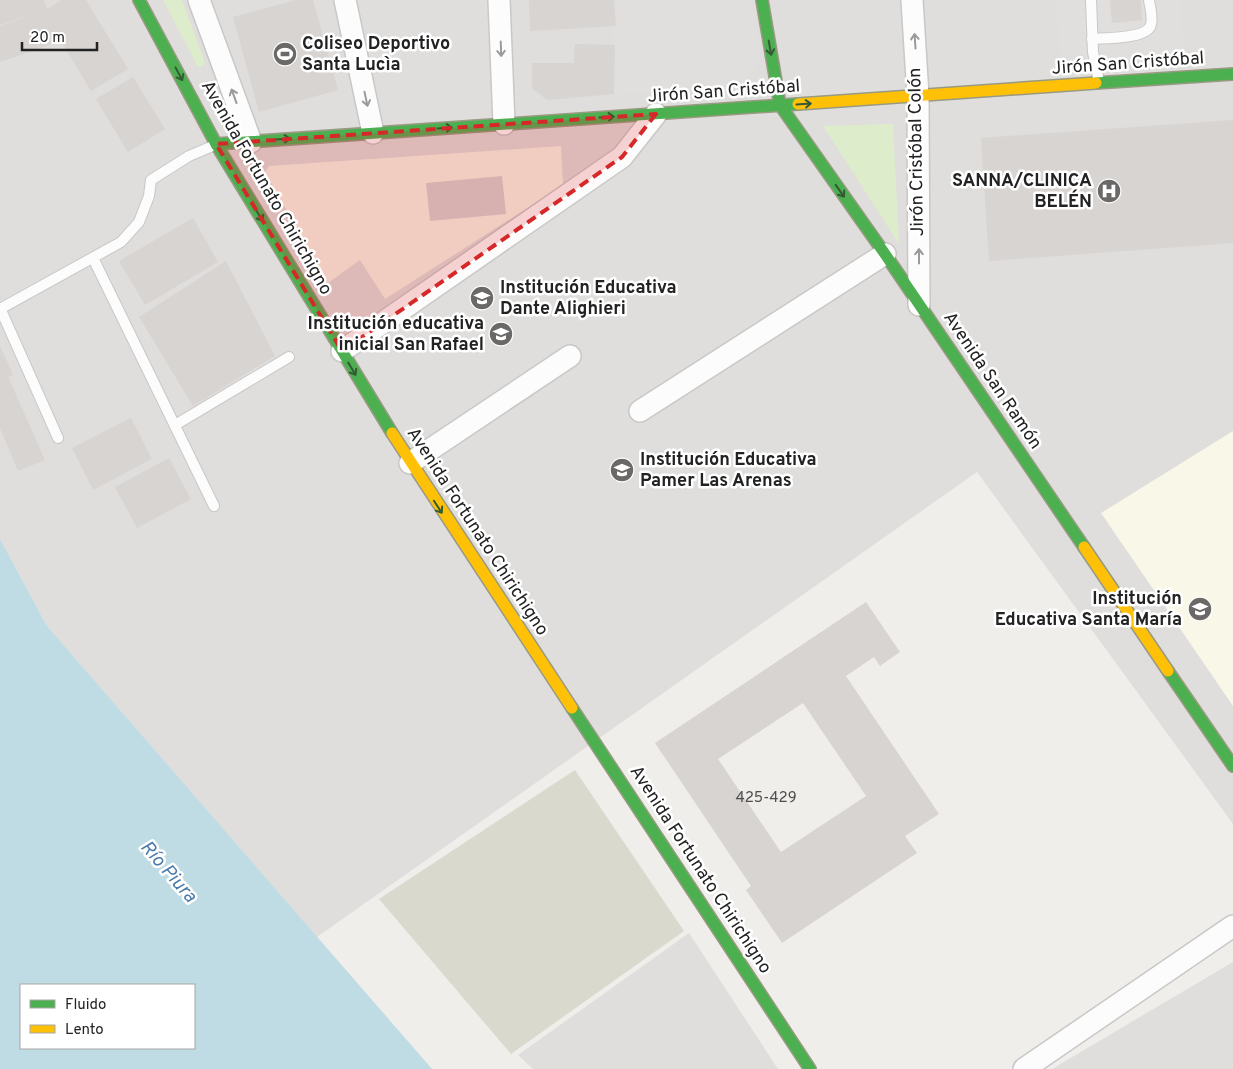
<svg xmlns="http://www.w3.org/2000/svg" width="1233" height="1069" viewBox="0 0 1233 1069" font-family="Overpass,sans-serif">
<rect width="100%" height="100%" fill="#f0eeeb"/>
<g fill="#dfdedc">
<path d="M0,0h1233v824l-256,-352 -660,465 -270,-311 -47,-87z"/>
<path d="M689,933l89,136h-245l-15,-14z"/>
<path d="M1233,962v107h-181z"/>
</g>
<g fill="#f8f7e8">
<path d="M561,146l2,39 -178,114 -25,-39 -32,23 -63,-111 4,-6z"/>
<path d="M1233,431v275l-132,-193z"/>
</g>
<path fill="#d9d9cd" d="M575,770l109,161 -173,123 -132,-155z"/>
<g fill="#ddeccb">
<path d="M163,0h19l23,63 -3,4h-4z"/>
<path d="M893,124l6,120 -76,-118z"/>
</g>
<g fill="#e0dfde">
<path d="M614,0h137l11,59 -21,28 -127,7z"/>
<path d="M1056,0h124l4,54 -123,11z"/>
</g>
<path fill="#bfdbe3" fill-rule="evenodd" d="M0,539l47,87 385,443h-432zM21,985h173v63h-173z"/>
<g fill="#d7d4d2" fill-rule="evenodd">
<path d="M0,0h44l3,9 15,-9h24l42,69 -37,22 -30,-50 -61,21v-36l47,-17 -47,16z"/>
<path d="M296,0h17l25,90 -79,22 -26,-95z"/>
<path d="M529,0h85l2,26 -86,5z"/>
<path d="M1110,0h31l1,20 -30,3z"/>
<path d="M575,44l40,1 -1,49 -67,6 -15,-12v-25h42z"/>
<path d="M133,77l32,52 -37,23 -32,-53z"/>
<path d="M1233,120v123l-244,18 -8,-123z"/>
<path d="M502,176l4,38 -76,7 -4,-38z"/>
<path d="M193,218l25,44 -73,43 -26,-44z"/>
<path d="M226,261l49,95 -82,50 -54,-89z"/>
<path d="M0,346l13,29 -5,2 37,83 -27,11 -18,-43z"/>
<path d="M131,418l21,41 -59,31 -21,-42z"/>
<path d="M169,458l22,41 -54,29 -22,-41z"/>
<path d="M866,602l34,50 -20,14 -6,-9 -28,19 93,138 -34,22 12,17 -135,90 -36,-53 5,-4 -96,-143zM803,703l63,93 -85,56 -63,-93z"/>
</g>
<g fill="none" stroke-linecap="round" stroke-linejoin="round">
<g stroke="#c9c8c7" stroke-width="12">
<g id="lane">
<path d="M1091,0l2,52 6,30"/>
<path d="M1092,39c13,-1 57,0 59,-15 2,-7 -1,-17 -2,-24"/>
<path d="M93,258l121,248"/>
<path d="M0,308l58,130"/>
<path d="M0,309l121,-67 18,-20 10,-26 2,-16 38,-24 26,-11"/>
<path d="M175,425l114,-68"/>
</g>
</g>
<g stroke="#c9c8c7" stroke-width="24">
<g id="street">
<path d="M199,0l52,142"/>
<path d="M345,0l28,133"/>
<path d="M499,0l5,124"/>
<path d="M912,0l6,96 1,209"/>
<path d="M342,351l280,-194 34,-43"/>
<path d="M640,411l245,-157"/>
<path d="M410,463l160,-107"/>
<path d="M1024,1069l209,-143"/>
</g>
</g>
<g stroke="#999a82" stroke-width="14">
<g id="fast">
<path d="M139,0l77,144 176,289"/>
<path d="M762,0l18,105 105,149 199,293"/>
<path d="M1096,83l137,-9"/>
<path d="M216,144l582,-40"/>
<path d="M1168,671l65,95"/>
<path d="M572,708l238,361"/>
</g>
</g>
<g stroke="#999a82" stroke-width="14">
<g id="slow">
<path d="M798,104l298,-21"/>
<path d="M392,433l180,275"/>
<path d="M1084,547l84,124"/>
</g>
</g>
<use href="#lane" stroke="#fdfcfc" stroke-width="10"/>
<use href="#street" stroke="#fdfcfc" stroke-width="21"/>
<use href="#fast" stroke="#4caf50" stroke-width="11"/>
<use href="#slow" stroke="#ffc107" stroke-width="11"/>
</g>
<defs><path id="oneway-shaft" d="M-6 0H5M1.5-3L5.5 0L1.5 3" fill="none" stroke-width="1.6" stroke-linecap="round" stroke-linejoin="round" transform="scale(1.25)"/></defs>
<g stroke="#9a9a9a">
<use href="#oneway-shaft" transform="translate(915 41) rotate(-94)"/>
<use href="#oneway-shaft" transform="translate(501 49) rotate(88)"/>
<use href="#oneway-shaft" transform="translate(234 96) rotate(-110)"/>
<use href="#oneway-shaft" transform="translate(366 99) rotate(78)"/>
<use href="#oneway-shaft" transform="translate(919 256) rotate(-90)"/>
</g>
<g stroke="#335a34">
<use href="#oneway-shaft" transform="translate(770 48) rotate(80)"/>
<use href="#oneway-shaft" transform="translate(179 74) rotate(62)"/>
<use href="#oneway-shaft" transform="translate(804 104) rotate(-4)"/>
<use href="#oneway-shaft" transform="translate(607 117) rotate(-4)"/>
<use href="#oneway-shaft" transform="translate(445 128) rotate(-4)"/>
<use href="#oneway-shaft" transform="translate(283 139) rotate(-4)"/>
<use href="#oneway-shaft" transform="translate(840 191) rotate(55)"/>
<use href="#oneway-shaft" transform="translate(259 215) rotate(59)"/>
<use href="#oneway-shaft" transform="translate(352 369) rotate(59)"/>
<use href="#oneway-shaft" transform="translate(438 507) rotate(57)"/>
</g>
<path fill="#d62828" fill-opacity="0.2" stroke="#d62828" stroke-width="4" stroke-dasharray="10 6" stroke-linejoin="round" d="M656,114l-34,43 -280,194 -126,-207z"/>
<defs>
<g id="stadium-disc" transform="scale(1.25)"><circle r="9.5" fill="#6a6968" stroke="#fff"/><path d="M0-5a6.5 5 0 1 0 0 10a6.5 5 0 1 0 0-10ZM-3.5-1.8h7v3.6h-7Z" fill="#fff"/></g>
<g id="hospital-disc" transform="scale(1.25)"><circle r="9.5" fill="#6a6968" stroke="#fff"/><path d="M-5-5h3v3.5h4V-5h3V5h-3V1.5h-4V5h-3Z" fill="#fff"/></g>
<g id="school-disc" transform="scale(1.25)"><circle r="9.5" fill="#6a6968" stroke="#fff"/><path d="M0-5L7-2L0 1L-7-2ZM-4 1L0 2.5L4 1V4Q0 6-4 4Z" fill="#fff"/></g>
</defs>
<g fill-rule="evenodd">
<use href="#stadium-disc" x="285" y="54"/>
<use href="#hospital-disc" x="1109" y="191"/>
<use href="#school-disc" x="482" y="298"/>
<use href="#school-disc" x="501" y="334"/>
<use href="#school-disc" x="622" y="470"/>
<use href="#school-disc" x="1200" y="609"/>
</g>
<g text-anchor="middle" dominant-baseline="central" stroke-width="5" stroke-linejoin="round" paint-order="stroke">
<g font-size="15" fill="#4f4e4e">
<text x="766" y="798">425-429</text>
</g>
<g font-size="18" font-weight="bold" fill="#222" stroke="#fff" text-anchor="start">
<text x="302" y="44">Coliseo Deportivo<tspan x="302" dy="21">Santa Lucìa</tspan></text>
<text x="1092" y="181" text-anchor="end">SANNA/CLINICA<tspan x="1092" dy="21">BELÉN</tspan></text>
<text x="500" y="288">Institución Educativa<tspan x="500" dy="21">Dante Alighieri</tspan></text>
<text x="484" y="324" text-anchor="end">Institución educativa<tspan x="484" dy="21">inicial San Rafael</tspan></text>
<text x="640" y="460">Institución Educativa<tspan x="640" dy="21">Pamer Las Arenas</tspan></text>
<text x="1182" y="599" text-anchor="end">Institución<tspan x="1182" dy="21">Educativa Santa María</tspan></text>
</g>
<g font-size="18" fill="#222" stroke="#fff">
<text transform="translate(1128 64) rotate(-4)">Jirón San Cristóbal</text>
<text transform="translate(724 92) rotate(-4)">Jirón San Cristóbal</text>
<text transform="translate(917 152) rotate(-91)">Jirón Cristóbal Colón</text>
<text transform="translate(266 188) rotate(60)">Avenida Fortunato Chirichigno</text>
<text transform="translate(992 381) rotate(56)">Avenida San Ramón</text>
<text transform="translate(477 532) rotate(57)">Avenida Fortunato Chirichigno</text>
<text transform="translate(700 870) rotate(57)">Avenida Fortunato Chirichigno</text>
</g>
<g font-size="19" font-style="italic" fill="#4a7aab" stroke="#fff">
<text transform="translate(168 872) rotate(49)">Río Piura</text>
</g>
</g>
<rect x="20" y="984" width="175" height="65" fill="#ffffff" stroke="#a7a7a7"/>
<rect x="30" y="1000" width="25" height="8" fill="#4caf50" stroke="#a7a7a7"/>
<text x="65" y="1009" font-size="15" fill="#222222">Fluido</text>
<rect x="30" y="1025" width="25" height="8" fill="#ffc107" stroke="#a7a7a7"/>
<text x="65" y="1034" font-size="15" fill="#222222">Lento</text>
<path d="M22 42v8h75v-8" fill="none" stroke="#222222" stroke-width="2.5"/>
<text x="30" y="42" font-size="15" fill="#222222" stroke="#ffffff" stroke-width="4" paint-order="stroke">20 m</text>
</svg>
